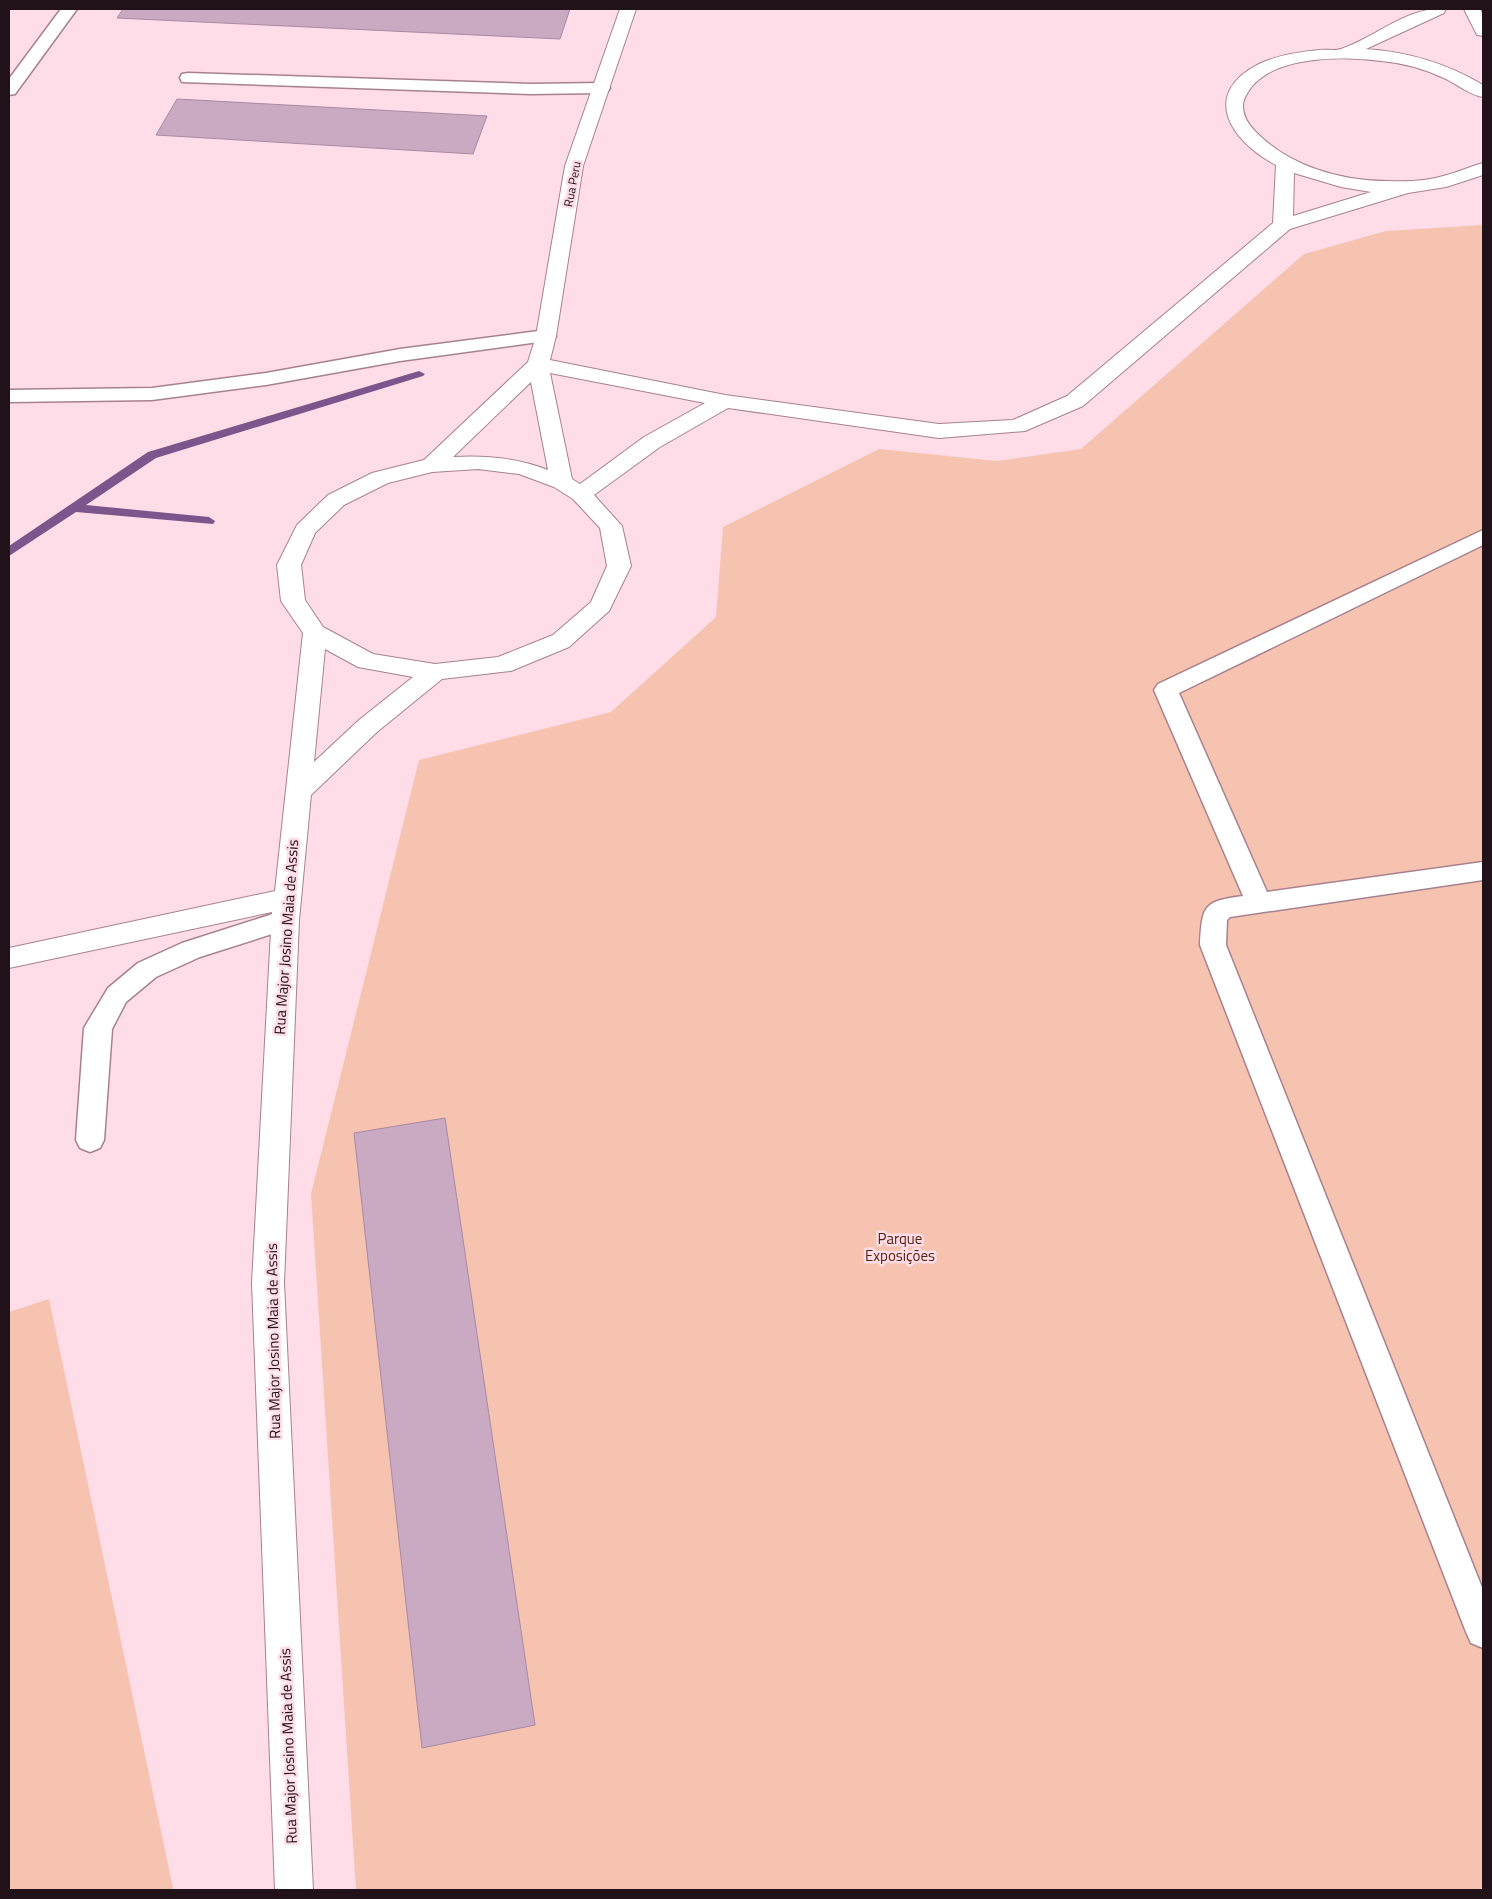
<svg xmlns="http://www.w3.org/2000/svg" width="1492" height="1899" viewBox="0 0 1492 1899" font-family="'Titillium Web',sans-serif">
<rect width="100%" height="100%" fill="#fedde8"/>
<g fill="#f7c3b1">
<path d="M1483,225v1665h-1127l-45,-696 108,-434 192,-48 105,-95 7,-90 156,-78 118,12 84,-12 223,-195 82,-23z"/>
<path d="M49,1299l124,589 -4,2h-160v-578z"/>
</g>
<g fill="none" stroke-linecap="round" stroke-linejoin="round">
<path fill="#7b558b" fill-rule="evenodd" d="M419,371l6,3 -2,2 -267,82 -70,47 123,12 6,4 -2,3 -137,-12 -67,44v-10l139,-94z"/>
</g>
<g fill="#caaac2" stroke="#a889a1">
<path d="M123,9h447l-10,30 -443,-21z"/>
<path d="M177,99l310,17 -14,38 -317,-19z"/>
<path d="M445,1118l90,607 -113,23 -68,-615z"/>
</g>
<g fill="none" stroke-linecap="round" stroke-linejoin="round">
<g stroke="#a7818e" stroke-width="3">
<g id="service">
<path d="M61,9h16l-62,85 -6,1v-16z"/>
<path d="M188,73l343,11 70,-1 6,1 3,4 -3,4 -6,1 -70,1 -349,-12 -2,-4 2,-4z"/>
<path d="M546,330l7,2 3,4 -3,4 -153,21 -134,24 -114,15 -143,2v-12l143,-2 114,-15 134,-24z"/>
<path d="M1483,530v15l-304,148 88,199 216,-30v18l-253,37 -3,3 -1,25 257,645v58l-12,-5 -5,-11 -266,-687c2,-39 3,-44 43,-49l-89,-206 4,-6z"/>
<path d="M285,910l9,3 4,7 -4,7 -94,30 -44,20 -30,25 -14,27 -8,111 -4,8 -10,4 -10,-4 -4,-8 8,-112 24,-40 30,-25 44,-20z"/>
</g>
</g>
<g stroke="#a7818e" stroke-width="2">
<g id="minor">
<path d="M620,9h16l-53,157 -27,170 -6,24 175,35 214,29 74,-4 54,-24 206,-173 3,-58c-46,-24 -76,-71 -17,-101 18,-9 40,-12 60,-14 6,-1 16,1 22,-1 36,-12 66,-43 105,-40l-2,4 -78,36c43,3 80,14 117,36v12c-13,-2 -25,-12 -37,-18 -21,-10 -42,-16 -65,-18 -38,-5 -111,-6 -133,31 -3,5 -5,9 -5,14 0,11 6,19 13,26 33,34 85,49 131,49 20,1 41,0 60,-6 12,-3 24,-9 36,-12v12l-37,12 -38,6 -118,36 -207,177 -58,25 -86,7 -211,-30 -68,39 -66,48 28,31 9,40 -22,45 -40,36 -58,24 -69,8 -65,53 -66,63 -12,125 -15,363 29,607h-38l-23,-607 20,-371 -263,56v-20l266,-57 28,-258 -22,-32 -4,-36 20,-40 31,-30 44,-22 52,-13 104,-98 8,-26 29,-170zM1294,173l47,14 30,5 -78,24zM550,373l155,30 -61,34 -64,47 -8,-5zM531,382l17,88c-31,-12 -62,-15 -95,-13zM478,469l41,5 35,13 19,12 27,29 7,38 -16,36 -38,33 -55,22 -63,7 -62,-10 -50,-27 -18,-27 -4,-35 14,-32 29,-28 44,-22 44,-11zM325,649l33,18 55,10 -54,43 -45,42z"/>
<path d="M1464,9h16l3,6v21l-6,-1z"/>
</g>
</g>
<use href="#service" fill="#fff" fill-rule="evenodd"/>
<use href="#minor" fill="#fff" fill-rule="evenodd"/>
</g>
<g text-anchor="middle" dominant-baseline="central" stroke-width="5" stroke-linejoin="round" paint-order="stroke">
<g font-size="12" fill="#201218" stroke="#fedde8">
<text transform="translate(572 184) rotate(-79)">Rua Peru</text>
</g>
<g font-size="15" fill="#201218" stroke="#fedde8">
<text transform="translate(286 937) rotate(-86)">Rua Major Josino Maia de Assis</text>
<text transform="translate(273 1341) rotate(-91)">Rua Major Josino Maia de Assis</text>
<text transform="translate(288 1746) rotate(-92)">Rua Major Josino Maia de Assis</text>
</g>
<g font-size="15" fill="#561e08" stroke="#fedde8">
<text x="900" y="1238">Parque<tspan x="900" dy="17">Exposições</tspan></text>
</g>
</g>
<rect width="1492" height="1899" fill="none" stroke="#201218" stroke-width="20"/>
</svg>
